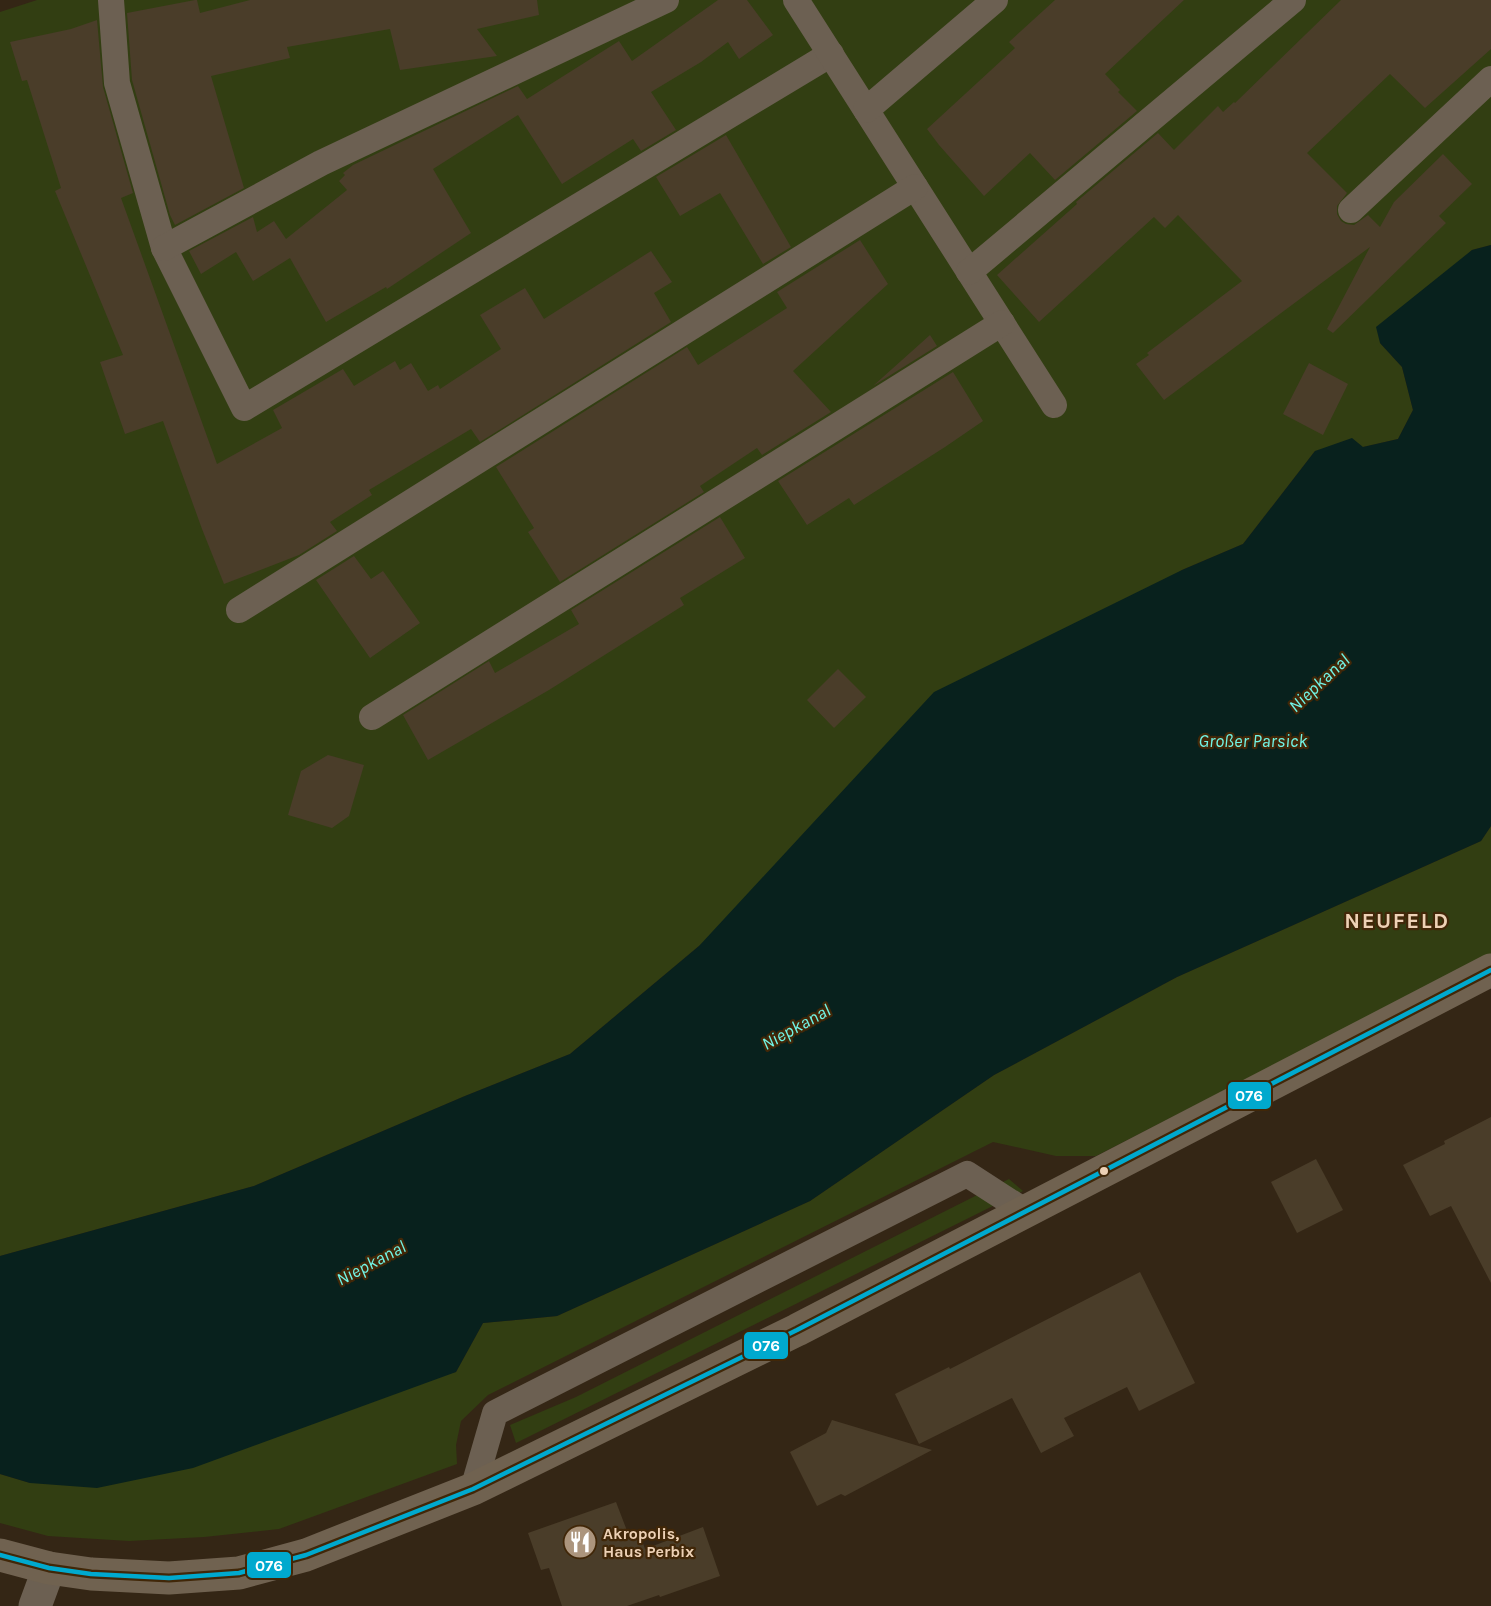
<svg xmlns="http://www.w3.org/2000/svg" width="1491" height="1606" viewBox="0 0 1491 1606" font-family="Karla,sans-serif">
<rect width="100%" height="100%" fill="#342615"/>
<g fill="#323e12">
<path d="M37,0h1454v245l-19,5 -92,93 22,24 11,43 -15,29 -35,8 -48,4 -72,93 -61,26 -483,376 -129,108 -105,42 -211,90 -254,70v-1244z"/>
<path d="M1491,826v128l-395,202h-40l-63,-14 -505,253 -27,26 -5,24 1,19 -178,65 -75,8 -75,4 -81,-5 -48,-13v-49l30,9 426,-111 27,-49 74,-7 253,-115 184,-126 183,-98 304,-136z"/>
<path d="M1009,1179l14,12 -507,252 -6,-18 66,-28z"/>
</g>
<path fill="#08211d" d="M1491,245v581l-10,15 -304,136 -183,98 -184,126 -253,115 -74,7 -27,49 -263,96 -96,20 -67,-5 -30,-9v-218l254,-70 211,-90 105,-42 129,-108 235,-254 248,-122 61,-26 72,-93 37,-13 11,9 35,-8 15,-29 -11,-43 -22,-24 -4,-16 96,-77z"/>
<g fill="#4a3d29">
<path d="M195,0h2l3,13 50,-13h287l2,15 -62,14 20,27 -97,14 -10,-41 -103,18 3,11 -79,18 33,112 -69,37 -5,-10 -38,-135 -5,-67z"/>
<path d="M718,0h29l26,35 -34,24 -11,-17 -27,20 -50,30 25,38 -35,21 -8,-12 -71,45 -44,-69 -85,54 38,64 -84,56 -1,-2 -60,35 -36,-64 -37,23 -17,-29 -35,22 -12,-23 64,-34 4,15 17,-11 12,18 61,-49 -8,-9 6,-6 -2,-2 10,-8 165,-79 9,13 92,-58 13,20z"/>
<path d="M1055,0h129l-79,74 15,16 -2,2 19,19 -82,69 -25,-27 -46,43 -45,-51 -12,-16 88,-81 -6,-6z"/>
<path d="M1341,0h150v49l-66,59 -35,-34 -83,79 40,40 -10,13v8l4,7 5,3 8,1 14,-10 12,12 14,-25 49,-48 29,30 -33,32 7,7 -113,110 -6,-4 43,-82 -206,153 -28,-36 13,-9 -2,-2 95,-72 -64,-66 -13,13 -11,-11 -115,105 -42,-47 80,-71 -1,-2 82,-69 16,17 44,-44 5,6 11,-10 1,1z"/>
<path d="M97,20l6,67 30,106 -12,5 96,266 65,-36 -9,-18 70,-41 11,17 41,-25 5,9 11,-7 17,28 10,-6 2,4 61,-40 -21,-34 45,-27 19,31 107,-68 21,31 -18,11 17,29 -191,120 -9,-13 -102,61 3,5 -42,27 7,9 -38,24 -75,29 -22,-55 -39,-108 -38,13 -25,-72 23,-7 -68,-164 6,-3 -34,-108 -5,1 -12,-39 61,-13z"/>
<path d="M726,135l65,112 -28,17 -43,-71 -40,23 -24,-39z"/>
<path d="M860,240l28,44 -95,87 38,41 -69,43 -5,-7 -57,38 4,6 -144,90 -32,-50 6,-4 -38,-61 191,-120 11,18 89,-57 -10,-16z"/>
<path d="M930,335l7,11 -64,40z"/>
<path d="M1309,363l39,21 -25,51 -40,-21z"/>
<path d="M953,372l30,49 -38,26 -91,58 -5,-7 -42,27 -29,-44z"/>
<path d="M720,517l25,41 -65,40 4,7 -135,85 -121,70 -25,-45 86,-54 6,12 84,-49 -8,-14z"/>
<path d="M354,556l17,23 12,-8 37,52 -50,35 -54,-78z"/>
<path d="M838,669l28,28 -32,31 -27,-28z"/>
<path d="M328,755l36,10 -15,51 -17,12 -44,-13 13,-44z"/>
<path d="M1491,1117v166l-40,-77 -21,10 -27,-51 42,-21 -1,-3z"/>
<path d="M1316,1159l27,51 -46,23 -26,-51z"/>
<path d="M1140,1272l55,111 -56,28 -12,-24 -63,31 10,18 -33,17 -29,-55 -93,46 -24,-50 54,-27 1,2z"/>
<path d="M832,1420l100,30 -87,46 -4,-2 -24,12 -27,-54 36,-19z"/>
<path d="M616,1502l13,34 10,-4 6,17 58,-22 17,49 -60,21 -1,-2 -32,11h-65l-13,-38 -8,2 -13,-37z"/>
</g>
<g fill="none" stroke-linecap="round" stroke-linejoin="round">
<g stroke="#6c6052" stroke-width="26">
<path d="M111,0l6,83 47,165 80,160 587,-354"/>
<path d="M796,0l258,405"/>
<path d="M866,110l129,-110"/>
<path d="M1351,210l140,-131"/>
<path d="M164,248l157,-85 345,-163"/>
<path d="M969,272l324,-272"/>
<path d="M239,610l676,-423"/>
<path d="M372,717l630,-394"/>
<path d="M473,1489l22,-76 472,-239 59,38"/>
</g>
<path stroke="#6c6052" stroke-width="33" d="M35,1606l14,-38"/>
<path stroke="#706250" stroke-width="33" d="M0,1555l49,13 42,6 78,4 70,-5 67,-18 167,-66 324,-159 694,-360"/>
<g stroke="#412708" stroke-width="9">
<path id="bus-1" d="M0,1555l49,13 42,6 78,4 70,-5 67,-18 167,-66 324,-159 694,-360"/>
</g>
<use href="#bus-1" stroke="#00a9ce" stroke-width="4.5"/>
</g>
<defs>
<g id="restaurant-disc" transform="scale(1.725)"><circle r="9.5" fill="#ac957d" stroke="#412708"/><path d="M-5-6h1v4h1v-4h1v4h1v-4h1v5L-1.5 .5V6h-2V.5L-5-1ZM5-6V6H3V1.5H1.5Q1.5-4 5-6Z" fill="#fff"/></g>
</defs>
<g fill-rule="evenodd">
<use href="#restaurant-disc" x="580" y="1542"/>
</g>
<circle fill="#edd1b5" stroke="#412708" stroke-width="2" cx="1104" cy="1171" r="5"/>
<g text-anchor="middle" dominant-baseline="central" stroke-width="4.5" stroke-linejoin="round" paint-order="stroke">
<g font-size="16" font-weight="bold" fill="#edd1b5" stroke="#412708" text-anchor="start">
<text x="603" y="1533">Akropolis,<tspan x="603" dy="18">Haus Perbix</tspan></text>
</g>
<g font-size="18" font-style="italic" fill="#71f5e7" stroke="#412708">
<text transform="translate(1319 683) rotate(-43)">Niepkanal</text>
<text x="1253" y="741">Großer Parsick</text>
<text transform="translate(796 1027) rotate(-29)">Niepkanal</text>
<text transform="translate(371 1263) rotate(-28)">Niepkanal</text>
</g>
<g font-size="22" font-weight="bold" letter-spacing="1.5" fill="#edd1b5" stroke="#412708">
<text x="1397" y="921">NEUFELD</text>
</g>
</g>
<g stroke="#412708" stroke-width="2">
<rect x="1227" y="1081" width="45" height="29" rx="6" fill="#00a9ce"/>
<rect x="743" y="1331" width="46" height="29" rx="6" fill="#00a9ce"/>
<rect x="246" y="1551" width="46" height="28" rx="6" fill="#00a9ce"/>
</g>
<g font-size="16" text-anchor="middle" font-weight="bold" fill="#fff">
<text x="1249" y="1101">076</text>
<text x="766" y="1351">076</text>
<text x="269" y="1571">076</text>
</g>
</svg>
